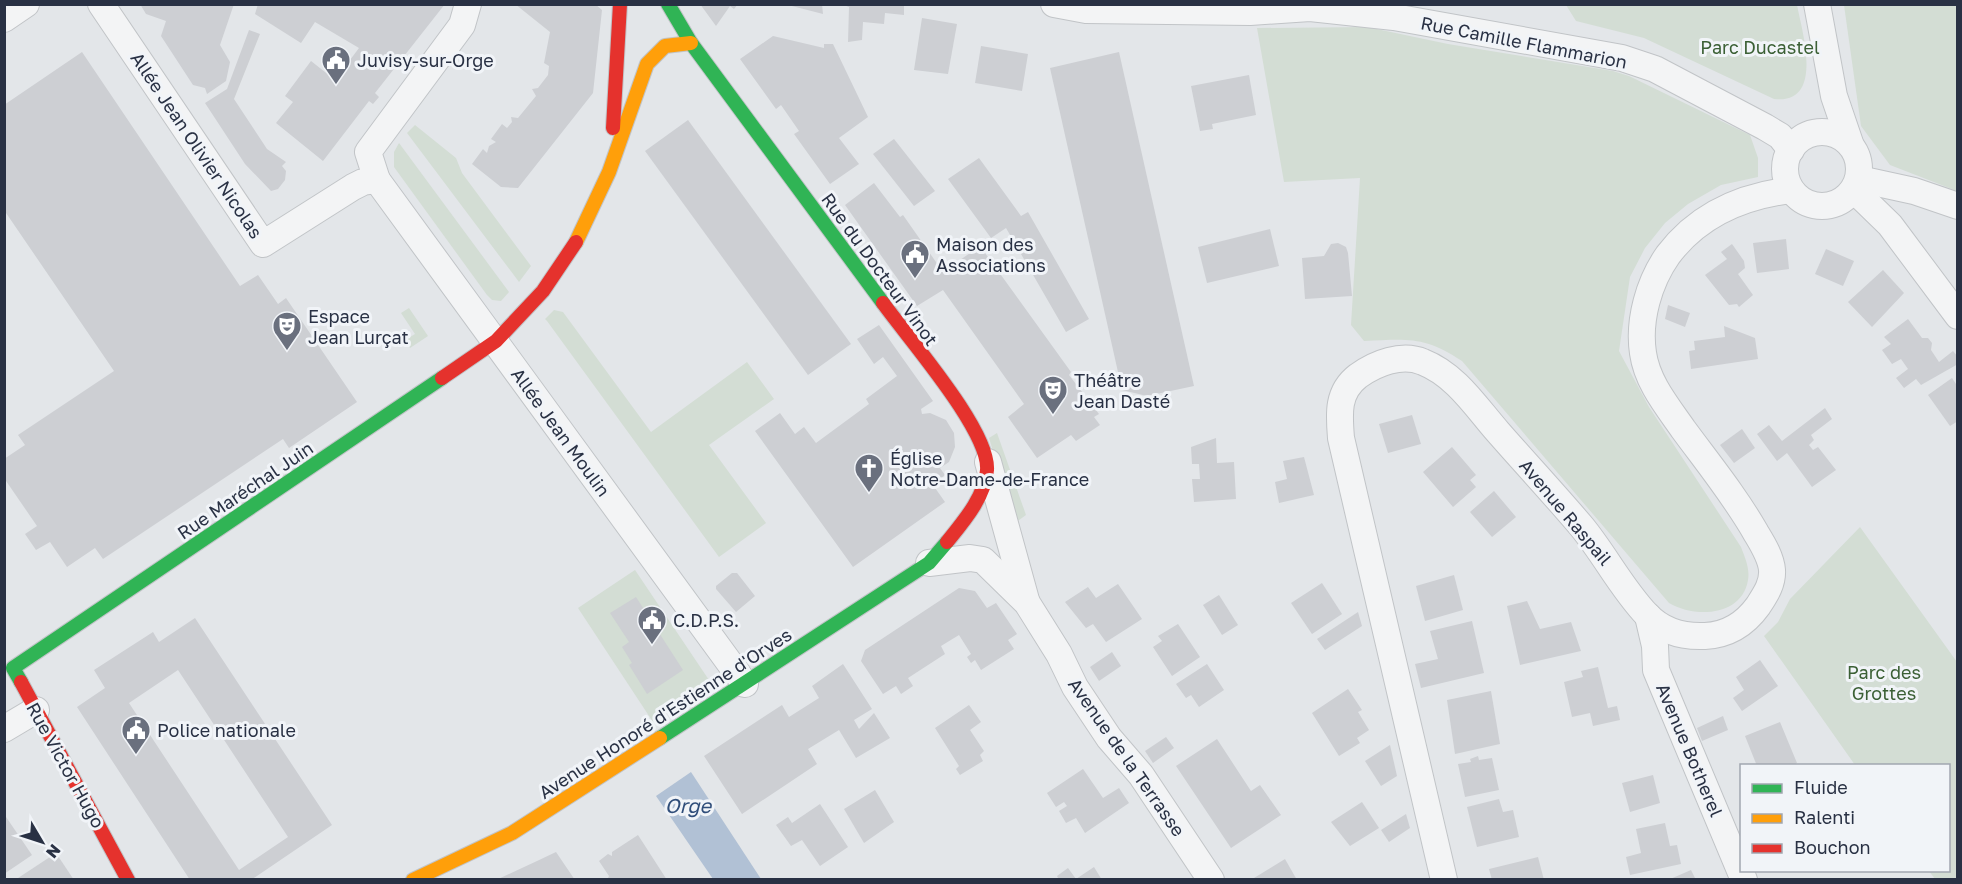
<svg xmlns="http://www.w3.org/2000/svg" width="1962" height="884" viewBox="0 0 1962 884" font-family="'Golos Text',sans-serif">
<rect width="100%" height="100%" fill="#e3e6e9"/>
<g fill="#d3ddd4">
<path d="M1566,5h231c5,26 28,100 -23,94l-130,-61 -68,-17z"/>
<path d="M1844,5h113v186l-67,-26 -29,-39z"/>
<path d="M1367,27l81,17 165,27 16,5 121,59 8,23v19l-37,8 -33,19 -23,19 -20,25 -15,29 -11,74 30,56 92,140c4,11 9,21 7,33 -6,37 -54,38 -79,23l-207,-242c-38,-25 -54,-22 -98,-20l-13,-16 9,-147 -76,4 -27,-154z"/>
<path d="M415,125l41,33 6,15 69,93 -12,16 -112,-149z"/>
<path d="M399,143l110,149 -8,9 -9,-1 -5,-5 -93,-128v-15z"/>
<path d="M409,308l19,28 -18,12 -5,-8 10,-6 -14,-21z"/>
<path d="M554,310l9,2 88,120 96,-70 27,37 -65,46 57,78 -47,34 -172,-236 -2,-2z"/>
<path d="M997,433l29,82 -11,8 -26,-85z"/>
<path d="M1860,527l97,135v217h-22l-6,-8 19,-1v-104l-93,-1 -91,-129 14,-14 12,-23z"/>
<path d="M635,570l76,113 -58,39 -75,-114z"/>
</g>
<path fill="#b1c1d5" d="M691,772l70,107h-48l-57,-83z"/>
<g fill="#cdcfd3" fill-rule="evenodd">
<path d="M140,4h94l-14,41 10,17 -4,19 -19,13 -2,-6 -12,-3 -32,-49 5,-15 -20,-7z"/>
<path d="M258,4h187l-70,89 4,4 -6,7 -4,-3 -46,60 -47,-38 17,-21 -8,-6 26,-35 24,19 24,-32 -44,-26 -14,21 -46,-29z"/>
<path d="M515,4h80l7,6 -9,83 -75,95 -17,-1 -29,-23 11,-15 4,4 2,-7 7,-4 -5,-3 11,-15 5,4 5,-6 -1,-5 7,1 18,-22 -4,-7 6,-1 10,-13 1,-9 -5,-3 6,-31z"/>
<path d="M700,4h38l-4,5 -4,-3 -14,20z"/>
<path d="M788,4h34l1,10 -35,-9z"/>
<path d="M841,4h63v11l-19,-2 -1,11 -21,-2 -1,18 -14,2 1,-35z"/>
<path d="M922,18l35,6 -9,50 -34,-4z"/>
<path d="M249,30l11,4 -26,65 33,50 19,13 -4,4 4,5 -1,9 -7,9 -7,2 -26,-27 -40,-61 22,-14z"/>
<path d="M773,36l51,12v-4h9l35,73 -29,21 20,26 -29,20 -36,-50 5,-3 -18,-26 -5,4 -36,-50z"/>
<path d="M981,46l47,8 -6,37 -47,-8z"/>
<path d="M82,52l158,234 18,-11 20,29 8,-6 71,104 -68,46 -6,-9 -180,120 -8,-11 -28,19 -17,-25 -14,8 -11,-16 12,-8 -33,-48v-19l21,-14 -7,-10 96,-64 -110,-161v-105z"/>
<path d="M1119,52l75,334 -47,10 -25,-6 -72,-322z"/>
<path d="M1249,75l7,40 -44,9 1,5 -13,2 -9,-45z"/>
<path d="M688,120l163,224 -43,31 -163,-224z"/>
<path d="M894,139l41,52 -21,15 -41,-52z"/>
<path d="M979,158l42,58 7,-4 61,107 -23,13 -60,-104 -15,10 -43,-59z"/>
<path d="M874,183l26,34 3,-2 40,57 37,-26 91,126 -2,3 30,39 -5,3 6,8 -24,16 -5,-6 -34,23 -29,-41 16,-13 -81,-114 -26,16 -72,-101z"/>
<path d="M1270,229l9,37 -72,17 -9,-36z"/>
<path d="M1786,239l3,30 -32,4 -4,-30z"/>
<path d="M1338,243l8,4 2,6 4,43 -47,3 -3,-41 22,-2 7,-12z"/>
<path d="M1732,244l12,17 1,7 -7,6 15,21 -14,12 -2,-3 -8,1 -24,-30 22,-16 -6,-7z"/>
<path d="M1826,249l28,12 -11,25 -28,-12z"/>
<path d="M1883,270l21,23 -32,34 -24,-25z"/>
<path d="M1668,305l22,8 -5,14 -20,-8z"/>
<path d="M1908,319l14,19h6l4,5 -1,7 8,12 14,-11 5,6v7l-37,21 -5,-6 -12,9 -8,-10 12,-9 -7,-10 -9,5 -10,-14 9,-6 -7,-7z"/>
<path d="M879,325l54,76 -12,8 1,5 8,-1 16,7 8,13 1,14 -6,15 -9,6 5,7 -12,10 12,17 -92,65 -98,-136 25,-18 15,21 9,-7 12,16 53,-39 -3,-5 31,-23 -14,-19 -9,7 -17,-25z"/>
<path d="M1724,326l31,12 3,21 -67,10 -2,-18 6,-1 -1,-9 31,-4z"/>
<path d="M1952,378l6,9v34l-8,5 -22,-31z"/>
<path d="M1825,408l7,11 -21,16 3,5 -5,5 4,5 5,-3 18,23 -24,17 -25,-34 -10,8 -20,-27 12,-9 13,16z"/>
<path d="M1412,415l9,29 -33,9 -9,-29z"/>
<path d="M1742,429l13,19 -21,15 -14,-18z"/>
<path d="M1216,438l1,25 17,-1 2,37 -42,3 -2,-23h8l-1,-15h-7l-1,-17z"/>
<path d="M1452,447l24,28 -6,5 6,7 -23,20 -30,-35z"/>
<path d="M1304,457l10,38 -35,8 -4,-21 12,-3 -4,-18z"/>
<path d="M1494,491l22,26 -24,20 -22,-25z"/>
<path d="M732,573h5l18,23 -19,16 -20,-23v-3z"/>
<path d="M1454,575l9,35 -38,11 -9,-35z"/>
<path d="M1322,583l20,31 -30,20 -21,-31z"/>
<path d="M1118,584l24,35 -36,23 -13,-18 -7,4 -21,-26 23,-15 8,11z"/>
<path d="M959,588l16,3 12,17 9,-5 21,31 -9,6 6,9 -33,21 -6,-10 -4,3 -4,-6 4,-3 -12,-19 -18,11 4,8 -37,24 5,8 -12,8 -5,-8 -13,8 -22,-33 4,-11z"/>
<path d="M1219,595l19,30 -16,10 -19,-30z"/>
<path d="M636,597l47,73 -36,24 -18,-29 3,-2 -10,-16 7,-5 -19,-29z"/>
<path d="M1527,601l13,28 31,-7 10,29 -61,14 -13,-59z"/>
<path d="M1358,612l4,14 -37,24 -8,-11z"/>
<path d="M195,618l137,207 -81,55h-61l-113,-173 28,-19 -11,-18 59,-38 6,10zM178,670l110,167 -49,33 -110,-167z"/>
<path d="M1472,621l12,52 -63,15 -6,-24 23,-5 -8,-28z"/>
<path d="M1178,624l22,33 -28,19 -19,-29 9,-6 -4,-5z"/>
<path d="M1112,652l9,14 -22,15 -9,-14z"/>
<path d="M1760,660l18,26 -36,25 -9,-13 11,-8 -8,-13z"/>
<path d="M843,664l29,45 -18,11 5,9 15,-16 16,25 -34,20 -17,-28 -31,19 9,15 -75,50 -38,-58 78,-51 7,12 30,-19 -7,-12z"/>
<path d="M1207,664l17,26 -25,17 -8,-12 -5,3 -10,-14z"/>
<path d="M1598,667l10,41 9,-2 3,14 -27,6 -3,-13 -18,4 -8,-35 19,-5 -2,-6z"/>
<path d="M1348,689l14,21 -4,2 11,18 -12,8 3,5 -21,13 -27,-43z"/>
<path d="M1491,691l9,53 -45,10 -8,-54z"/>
<path d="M969,705l12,17 -11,8 14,21 -4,4 3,6 -23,14 -4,-6 3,-3 -24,-38z"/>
<path d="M1723,716l5,14 -26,11 -5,-13z"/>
<path d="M1780,722l17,41 -5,3h-35l-12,-30z"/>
<path d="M1166,737l8,11 -21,15 -8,-12z"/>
<path d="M1217,739l34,52 9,-6 21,30 -50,33 -55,-82z"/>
<path d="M1390,745l7,31 -16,10 -16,-25z"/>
<path d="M1478,756l1,4 13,-2 7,32 -34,7 -7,-33 13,-2 -1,-3z"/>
<path d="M1083,769l20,29 16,-10 10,15 -44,30 -9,-15 -10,5 -7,-12 8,-5 -3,-4 -8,5 -9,-14z"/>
<path d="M1653,775l7,28 -30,9 -8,-29z"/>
<path d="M875,790l19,32 -30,21 -20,-34z"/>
<path d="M1499,799l4,13 10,-2 6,27 -42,10 -10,-40z"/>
<path d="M1362,802l17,26 -29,18 -19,-24z"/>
<path d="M820,804l28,43 -28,19 -18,-26 -11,6 -15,-21 12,-8 4,6z"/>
<path d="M4,814l28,41 -28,19z"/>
<path d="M1406,814l4,14 -21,14 -8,-12z"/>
<path d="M1665,823l5,23 7,-1 4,19 -51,11 -4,-18 15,-4 -5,-24z"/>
<path d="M638,835l29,45h-60l2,-4 -10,-15 9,-7 4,2v-4z"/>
<path d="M556,852l19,28h-79l41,-19z"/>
<path d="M56,853l18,27h-59z"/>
<path d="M1538,857l6,23h-52l-3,-11z"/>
<path d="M1285,859l12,21h-42l-1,-2z"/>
<path d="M1094,867l8,13h-43l-2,-4 11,-8 8,11z"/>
<path d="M1691,870l5,10h-28z"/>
</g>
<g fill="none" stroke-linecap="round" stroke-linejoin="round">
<g stroke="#c1c4c7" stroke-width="28">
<g id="street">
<path d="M101,4l162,240 90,-57 10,-5 14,-2 -9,-28 94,-127 6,-21"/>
<path d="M1054,4l32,6 164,2 60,-4 84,9 228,41 33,11 110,58 15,9 11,14"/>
<path d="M1817,4l17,92 16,47"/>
<path d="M4,19l22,-15"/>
<circle cx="1822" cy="169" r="37"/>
<path d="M1859,179l55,12 44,15"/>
<path d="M377,180l368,504"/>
<path d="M1854,190l36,35 68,91"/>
<path d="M988,462l38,138"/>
<path d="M929,563l41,-5 13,2 44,43 32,51 16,33 34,51 32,37 70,105"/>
<path d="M1648,616l7,30 1,24 88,210"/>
<path d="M4,729l32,-19"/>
<path d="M1444,880l-103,-442c-2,-24 -4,-46 17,-62 18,-13 44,-23 65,-14 33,13 53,45 75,70 28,32 57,63 84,95 23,28 40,62 65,88 16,17 36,22 58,21 22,-1 40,-12 53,-30 7,-11 15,-22 14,-36 -1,-13 -10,-27 -16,-37 -21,-37 -48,-70 -73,-104 -16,-23 -36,-47 -40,-76 -5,-33 6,-71 25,-98 30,-40 74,-59 123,-65"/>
</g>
</g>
<g stroke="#c1c4c7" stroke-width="16">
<g id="fast">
<path d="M668,4l23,39 192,260"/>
<path d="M21,682l-8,-14 429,-290"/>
<path d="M660,738l269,-175 18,-21"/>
</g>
</g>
<g stroke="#c1c4c7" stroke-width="16">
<g id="slow">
<path d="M576,242l33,-70 38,-108 18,-18 26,-3"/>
<path d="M413,880l99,-47 148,-95"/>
</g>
</g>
<g stroke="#c1c4c7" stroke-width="16">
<g id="jam">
<path d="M613,128l7,-124"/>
<path d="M883,303c25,35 107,128 104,167 -2,27 -24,52 -40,72"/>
<path d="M442,378l54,-37 47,-50 33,-49"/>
<path d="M21,682l107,198"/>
</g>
</g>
<use href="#street" stroke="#f3f4f5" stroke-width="26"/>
<use href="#fast" stroke="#30b455" stroke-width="14"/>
<use href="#slow" stroke="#ff9f0a" stroke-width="14"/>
<use href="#jam" stroke="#e5322d" stroke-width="14"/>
</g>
<defs>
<g id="civic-pin" transform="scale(1.5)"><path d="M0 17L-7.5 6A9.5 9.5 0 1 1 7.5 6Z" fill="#6a707e" stroke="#f1f4f8"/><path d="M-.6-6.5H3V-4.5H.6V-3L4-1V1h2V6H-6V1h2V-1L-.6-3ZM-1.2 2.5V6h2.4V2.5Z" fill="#fff"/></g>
<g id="theatre-pin" transform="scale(1.5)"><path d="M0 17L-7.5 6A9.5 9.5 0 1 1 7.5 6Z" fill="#6a707e" stroke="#f1f4f8"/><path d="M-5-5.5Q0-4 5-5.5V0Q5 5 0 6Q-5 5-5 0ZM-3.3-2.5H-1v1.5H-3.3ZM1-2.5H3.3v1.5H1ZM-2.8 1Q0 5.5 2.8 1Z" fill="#fff"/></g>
<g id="church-pin" transform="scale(1.5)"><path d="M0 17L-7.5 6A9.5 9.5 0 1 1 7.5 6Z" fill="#6a707e" stroke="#f1f4f8"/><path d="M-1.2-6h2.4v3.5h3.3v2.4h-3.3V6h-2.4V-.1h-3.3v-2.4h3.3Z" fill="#fff"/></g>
</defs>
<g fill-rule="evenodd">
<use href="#civic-pin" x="336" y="60"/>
<use href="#civic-pin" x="915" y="254"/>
<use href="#theatre-pin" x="287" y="326"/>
<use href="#theatre-pin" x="1053" y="390"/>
<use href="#church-pin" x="869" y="468"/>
<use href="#civic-pin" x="652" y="620"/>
<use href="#civic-pin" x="136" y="730"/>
</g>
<g text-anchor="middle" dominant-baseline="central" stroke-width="6" stroke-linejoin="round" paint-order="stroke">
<g font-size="18" fill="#293144" stroke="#f1f4f8">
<text transform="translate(1524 42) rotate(11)">Rue Camille Flammarion</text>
<text transform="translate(197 145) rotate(56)">Allée Jean Olivier Nicolas</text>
<text transform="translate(880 269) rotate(54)">Rue du Docteur Vinot</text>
<text transform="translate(561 432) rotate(54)">Allée Jean Moulin</text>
<text transform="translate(245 490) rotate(-34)">Rue Maréchal Juin</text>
<text transform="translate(1566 512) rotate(50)">Avenue Raspail</text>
<text transform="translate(665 713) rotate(-33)">Avenue Honoré d'Estienne d'Orves</text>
<text transform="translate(1690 750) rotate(67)">Avenue Botherel</text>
<text transform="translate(1127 757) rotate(55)">Avenue de la Terrasse</text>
<text transform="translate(66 765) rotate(61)">Rue Victor Hugo</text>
</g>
<g font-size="18" fill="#3b6035" stroke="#f1f4f8">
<text x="1760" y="47">Parc Ducastel</text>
<text x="1884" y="672">Parc des<tspan x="1884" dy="21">Grottes</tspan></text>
</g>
<g font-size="18" fill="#293144" stroke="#f1f4f8" text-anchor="start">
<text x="357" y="60">Juvisy-sur-Orge</text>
<text x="936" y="244">Maison des<tspan x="936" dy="21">Associations</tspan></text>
<text x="308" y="316">Espace<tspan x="308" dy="21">Jean Lurçat</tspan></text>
<text x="1074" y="380">Théâtre<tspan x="1074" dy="21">Jean Dasté</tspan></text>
<text x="890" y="458">Église<tspan x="890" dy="21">Notre-Dame-de-France</tspan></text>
<text x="673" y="620">C.D.P.S.</text>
<text x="157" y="730">Police nationale</text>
</g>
<g font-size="20" font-style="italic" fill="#304e7a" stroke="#f1f4f8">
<text x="688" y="805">Orge</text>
</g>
</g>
<rect width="1962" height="884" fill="none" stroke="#293144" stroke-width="12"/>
<rect x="1740" y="764" width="210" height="108" fill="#f1f4f8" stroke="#a1a6b0" stroke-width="1.5"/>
<rect x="1752" y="784" width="30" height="9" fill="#30b455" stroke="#a1a6b0" stroke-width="1.5"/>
<text x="1794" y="794" font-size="18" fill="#293144">Fluide</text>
<rect x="1752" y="814" width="30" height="9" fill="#ff9f0a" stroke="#a1a6b0" stroke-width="1.5"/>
<text x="1794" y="824" font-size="18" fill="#293144">Ralenti</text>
<rect x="1752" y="844" width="30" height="9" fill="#e5322d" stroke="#a1a6b0" stroke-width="1.5"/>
<text x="1794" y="854" font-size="18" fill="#293144">Bouchon</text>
<g transform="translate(42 842) rotate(129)" stroke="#f1f4f8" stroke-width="4.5" paint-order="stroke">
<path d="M0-4.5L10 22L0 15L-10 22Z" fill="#293144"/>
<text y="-9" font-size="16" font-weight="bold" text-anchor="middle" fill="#293144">N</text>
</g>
</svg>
